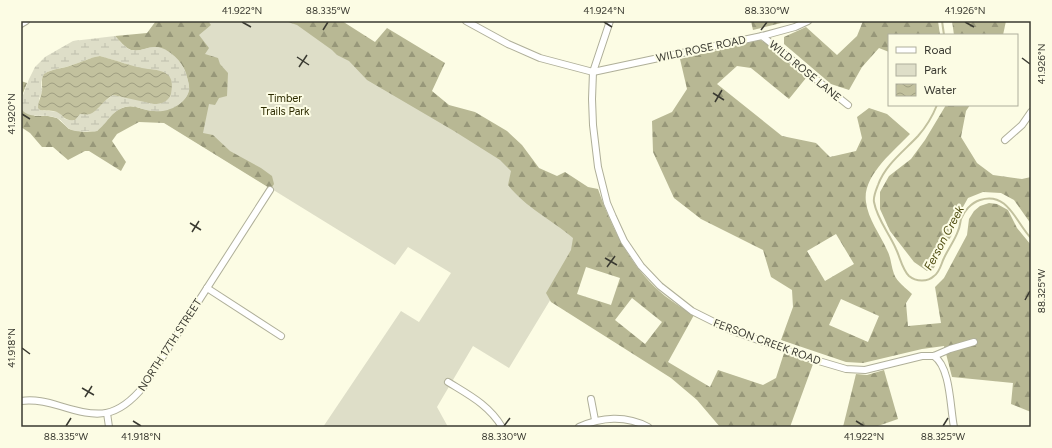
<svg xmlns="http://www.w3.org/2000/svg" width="1052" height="448" viewBox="0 0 1052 448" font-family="Figtree,sans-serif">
<defs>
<pattern id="forest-firs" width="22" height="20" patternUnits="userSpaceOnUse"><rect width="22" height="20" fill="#b8b894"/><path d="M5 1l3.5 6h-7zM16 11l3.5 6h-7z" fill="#979779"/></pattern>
<pattern id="wetland-marsh" width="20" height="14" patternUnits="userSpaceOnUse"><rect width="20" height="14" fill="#dedec8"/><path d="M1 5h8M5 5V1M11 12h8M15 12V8" fill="none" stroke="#bfbfac"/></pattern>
<pattern id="water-waves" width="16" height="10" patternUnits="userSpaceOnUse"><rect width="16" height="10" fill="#c2c19e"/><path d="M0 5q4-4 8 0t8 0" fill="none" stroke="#9f9e81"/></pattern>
</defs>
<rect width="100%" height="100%" fill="#fcfce4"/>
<path fill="#dedec8" d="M156,21h148l242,153 60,34 -97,160 -36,-22 -36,61 11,20h-125l78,-116 18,11 32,-49 -43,-26 -13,18 -287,-177z"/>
<g fill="url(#forest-firs)" fill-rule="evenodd">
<path d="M156,21h52l3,4 -12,10 10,13 -4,6 13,4 2,6 8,9 -1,23 -8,2 -4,7 -6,-1 -6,29 10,2 17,16 31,17 11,8 2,8 -3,5 -107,-66 -25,-1 -22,12 -5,7 14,21 -5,9 -32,-20h-4l-17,9 -15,-13h-11l-12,-14 -9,-6v-46l6,2 -4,10 -2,12 14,11h13l9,2 12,11 15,3 13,-1c7,-9 16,-21 28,-24 10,-3 19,4 29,4 13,2 31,-6 35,-20 1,-6 -2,-12 -3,-18 -3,-11 -19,-27 -31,-26 -8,0 -15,5 -24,3 -7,-3 -11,-9 -16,-14l32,-3z"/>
<path d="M285,21h57l33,21 12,-14 58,35 -13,28 17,14 26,7 32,19 15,14 17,23 18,8 8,-4 23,15 10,2c14,40 33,79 67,107 9,7 19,13 29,19l-26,47 42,25 8,-17 45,15 13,-7 8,-25 29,11 -23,63h-70l-23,-27 -26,-22 -120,-76 -5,-9 25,-43 2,-12c-22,-19 -47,-30 -65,-53l3,-14 -11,-11 -46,-29 -87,-51 -18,-19 -12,-6 -5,-5 -35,-25zM586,267l34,11 -9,27 -34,-11zM632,298l30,24 -17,22 -30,-24z"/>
<path d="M751,21h38l-36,9z"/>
<path d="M863,21h75l2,14h-51v17l-10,-4 -17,19 -13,23 -18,-6 -47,-40v-7l22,-10 31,28 20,-19z"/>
<path d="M952,21h54l-3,14h-49z"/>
<path d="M760,40l6,3 40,35 -17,21 -38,-31 -14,-2 -20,18 65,52 34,7 14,14 26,-6 6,-13 -5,-21 12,-9 18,6 23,20c-16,17 -48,42 -44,68 2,17 14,32 21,48 4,7 4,16 7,24 3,8 12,14 18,20l-6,9 2,23 33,-3 -6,-36 9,-9 23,-43 2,-16 5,-8 6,-5 9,-3 8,1 11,6 9,18 14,17v167l-20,-8 2,-21 -61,-6 -8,-31 -22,3 -59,14 -17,-1 -65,-22 12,-33 -1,-17 -21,-13 -8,-27 -62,-31 -27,-21 -21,-46 -1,-31 20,-9 15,-23 -7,-30zM836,234l18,30 -29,17 -18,-30zM841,299l38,17 -11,26 -39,-17z"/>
<path d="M946,105h24l-4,6 -5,26 16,26 16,12 29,4 9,-2v47l-17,-24 -13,-7 -18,-1 -15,6 -13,23 -3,14 -13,20 -5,13 -7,3 -13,-9 -24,-31 -10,-22v-17l9,-16 22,-17 14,-19z"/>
<path d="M884,370l14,49 -23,8h-32l13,-53 11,1z"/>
</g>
<path fill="url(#wetland-marsh)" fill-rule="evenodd" d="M115,36c5,5 9,11 16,14 9,2 16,-3 24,-3 4,0 8,2 11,4 14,8 20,18 23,34 2,17 -20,27 -35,26 -10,0 -19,-7 -29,-4 -14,4 -18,17 -28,24 -2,1 -6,0 -9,0 -6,1 -15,1 -20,-3 -4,-3 -6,-8 -11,-10 -12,-5 -26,2 -35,-8v-12l7,-19 6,-12 10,-10 28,-16zM100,56l40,12 23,4 8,6 1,5 -18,21 -41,-9 -11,8 -5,6 -17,5 -10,6 -5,-1 -6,-7 -19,-2 -1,-11 3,-7 -1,-10 3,-8c9,-6 18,-5 28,-9 11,-3 16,-7 28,-9z"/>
<path fill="url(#water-waves)" d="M100,56c16,4 32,11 48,13 8,1 15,1 21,7 4,5 3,12 2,18 -3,8 -10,10 -17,10l-41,-9c-9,4 -16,17 -23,19 -3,1 -7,0 -10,0l-5,6c-12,1 -10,-4 -18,-8 -4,-2 -12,-1 -17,-2l-2,-2c0,-6 3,-11 4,-17 1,-6 -2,-10 2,-17 9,-6 19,-5 28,-9 11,-3 16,-7 28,-9z"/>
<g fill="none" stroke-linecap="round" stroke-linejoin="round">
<g stroke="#c2c19e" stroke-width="2">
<path d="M942,21l2,14"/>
<path d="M937,105c-4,10 -11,22 -19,31 -14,15 -33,29 -40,49 -2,5 -5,12 -4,17 3,17 15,31 22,47 4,8 6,20 13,27 7,6 19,6 25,0 6,-4 7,-12 10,-18 4,-9 11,-18 14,-27 2,-4 2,-8 3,-12 3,-8 10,-16 19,-19 28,-9 36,23 51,38"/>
</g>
<g stroke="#afaf99" stroke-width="8">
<g id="street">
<path d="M466,21l42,23 32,14 53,14 169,-36 33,-9 13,-6"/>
<path d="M610,21l-17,51 -1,27 1,26 5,42 9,36 6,14 11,24 17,25 19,20 32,25 38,19 82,29 34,10 19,1 57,-14h12l16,-7 24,-7"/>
<path d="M21,24l5,-3"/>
<path d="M762,36l86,69"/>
<path d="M1005,140l17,-15 9,-13"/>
<path d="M207,288l74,48"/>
<path d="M934,356c17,12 16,52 20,71"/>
<path d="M448,382c21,13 41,23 54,45"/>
<path d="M591,399l4,21"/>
<path d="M21,401c14,-2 26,1 39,5 38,12 57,13 84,-20l126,-196"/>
<path d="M107,413l2,14"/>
<path d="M579,427c22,-10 47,-12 69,0"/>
</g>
</g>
<use href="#street" stroke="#fff" stroke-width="6"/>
</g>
<path fill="none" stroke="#3a3a31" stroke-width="1.5" d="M242,22l9,5M604,22l8,5M965,22l9,5M323,30l5,-8M761,30l6,-8M297,57l12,8M1022,58l8,6M299,67l8,-12M713,93l11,7M715,102l7,-12M22,114l8,5M190,223l11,7M192,232l7,-11M605,258l12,7M607,267l8,-11M1025,300l5,-9M22,348l8,6M82,388l12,7M85,397l7,-11M133,421l8,5M856,421l8,5M66,426l5,-8M504,426l6,-8M943,426l5,-8"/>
<g text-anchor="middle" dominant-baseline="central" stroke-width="4" stroke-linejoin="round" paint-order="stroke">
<g font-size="11" fill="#3a3a31" stroke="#fcfce4">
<text transform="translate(701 49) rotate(-12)">WILD ROSE ROAD</text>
<text transform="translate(805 71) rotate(39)">WILD ROSE LANE</text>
<text transform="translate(767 342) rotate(20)">FERSON CREEK ROAD</text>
<text transform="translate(170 345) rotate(-57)">NORTH 17TH STREET</text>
</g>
<g font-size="11" fill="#2d2b00" stroke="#fcfce4">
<text x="285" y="98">Timber<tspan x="285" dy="13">Trails Park</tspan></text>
</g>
<g font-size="12" font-style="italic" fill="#524f14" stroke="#fcfce4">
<text transform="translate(944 238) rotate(-62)">Ferson Creek</text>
</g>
</g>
<rect width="1052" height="448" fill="none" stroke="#fcfce4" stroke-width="44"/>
<rect x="888" y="34" width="130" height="72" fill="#fcfce4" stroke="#aeae9c"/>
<rect x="896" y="47" width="20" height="6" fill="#ffffff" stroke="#aeae9c"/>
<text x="924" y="54" font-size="12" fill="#3a3a31">Road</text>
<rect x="896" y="64" width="20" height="12" fill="#dedec8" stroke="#aeae9c"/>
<text x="924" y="74" font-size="12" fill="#3a3a31">Park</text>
<rect x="896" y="84" width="20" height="12" fill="url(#water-waves)" stroke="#aeae9c"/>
<text x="924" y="94" font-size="12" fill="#3a3a31">Water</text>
<rect x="22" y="22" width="1008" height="404" fill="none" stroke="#3a3a31" stroke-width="1.5"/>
<g font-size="10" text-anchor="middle" fill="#3a3a31">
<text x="242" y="14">41.922°N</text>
<text x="328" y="14">88.335°W</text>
<text x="604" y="14">41.924°N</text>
<text x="767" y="14">88.330°W</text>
<text x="965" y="14">41.926°N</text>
<text transform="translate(1041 64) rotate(-90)" y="4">41.926°N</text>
<text transform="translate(11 114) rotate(-90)" y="4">41.920°N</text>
<text transform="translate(1041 291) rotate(-90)" y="4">88.325°W</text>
<text transform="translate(11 348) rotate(-90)" y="4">41.918°N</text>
<text x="66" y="440">88.335°W</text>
<text x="141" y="440">41.918°N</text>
<text x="504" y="440">88.330°W</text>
<text x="864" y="440">41.922°N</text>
<text x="943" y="440">88.325°W</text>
</g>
</svg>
